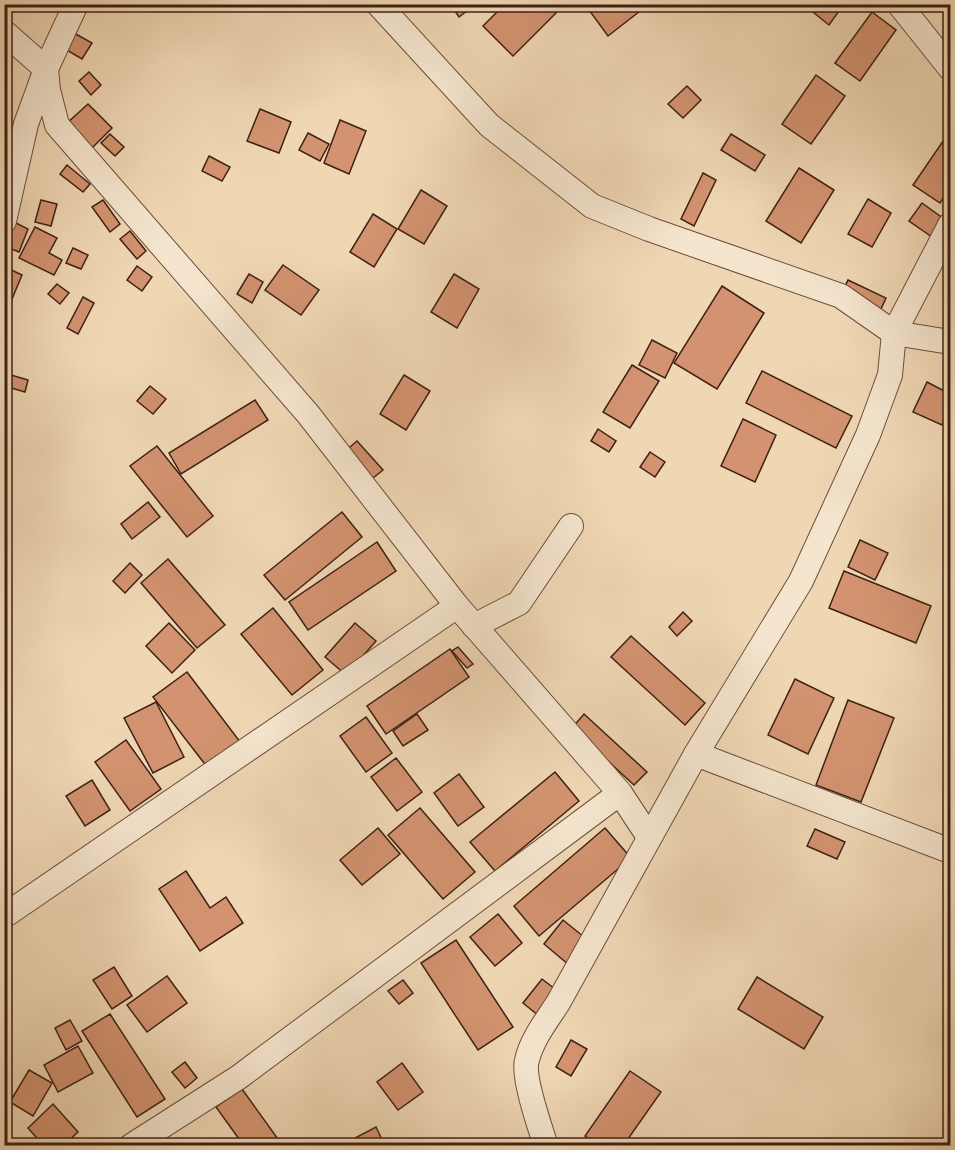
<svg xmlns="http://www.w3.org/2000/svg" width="955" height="1150" viewBox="0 0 955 1150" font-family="Cardo,serif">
<rect width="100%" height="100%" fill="#f0d7b4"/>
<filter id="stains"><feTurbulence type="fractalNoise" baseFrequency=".00333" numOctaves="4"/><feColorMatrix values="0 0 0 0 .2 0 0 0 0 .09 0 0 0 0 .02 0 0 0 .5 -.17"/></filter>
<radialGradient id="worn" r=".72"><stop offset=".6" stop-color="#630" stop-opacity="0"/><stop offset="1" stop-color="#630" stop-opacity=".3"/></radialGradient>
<g fill="#d39370" stroke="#3f2014" stroke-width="1.5">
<path d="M450,4h26l-17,13z"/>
<path d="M505,4h43l8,9 -43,43 -30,-30z"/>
<path d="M597,4h52l-41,32 -19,-26z"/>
<path d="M803,4h41l-15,21z"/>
<path d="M872,12l24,18 -36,51 -25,-18z"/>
<path d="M74,33l18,10 -10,16 -17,-10z"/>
<path d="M89,72l12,13 -10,10 -12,-14z"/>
<path d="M816,75l29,21 -34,48 -29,-20z"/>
<path d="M687,86l14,14 -18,18 -15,-14z"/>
<path d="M88,104l24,24 -21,21 -25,-25z"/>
<path d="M260,109l31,13 -12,31 -32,-12z"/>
<path d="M340,120l26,11 -17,43 -25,-11z"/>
<path d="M950,131v57l-10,15 -27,-18z"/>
<path d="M308,133l21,11 -9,17 -21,-11z"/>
<path d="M110,134l14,13 -9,9 -14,-13z"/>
<path d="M731,134l34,21 -10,16 -34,-21z"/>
<path d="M209,156l21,11 -8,14 -20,-10z"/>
<path d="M67,165l23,19 -7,8 -23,-18z"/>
<path d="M799,168l35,22 -33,53 -35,-22z"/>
<path d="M703,173l13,7 -22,46 -13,-7z"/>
<path d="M421,190l26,16 -23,38 -26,-15z"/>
<path d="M868,199l23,14 -19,34 -24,-13z"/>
<path d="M41,200l16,4 -6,22 -16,-4z"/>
<path d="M103,200l17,24 -10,8 -18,-25z"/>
<path d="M922,203l22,16 -12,18 -23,-16z"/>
<path d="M373,214l24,15 -23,38 -24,-15z"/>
<path d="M14,222l14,7 -9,23 -15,-6z"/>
<path d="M35,227l22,11 -8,15 13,7 -8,15 -35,-17z"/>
<path d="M130,231l16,20 -9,8 -17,-20z"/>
<path d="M73,248l15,7 -7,14 -15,-6z"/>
<path d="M283,265l36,25 -18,25 -36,-25z"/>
<path d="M137,266l15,11 -10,14 -15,-11z"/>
<path d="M7,268l15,7 -10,24 -8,-3v-22z"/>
<path d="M249,274l14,8 -11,21 -15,-9z"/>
<path d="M454,274l25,15 -22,39 -26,-16z"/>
<path d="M848,280l38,18 -6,13 -38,-18z"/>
<path d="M57,284l12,9 -9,11 -12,-10z"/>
<path d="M722,286l42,27 -47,76 -43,-26z"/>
<path d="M83,297l11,6 -16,31 -11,-6z"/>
<path d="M652,340l25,13 -12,25 -26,-13z"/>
<path d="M632,365l27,16 -29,47 -27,-16z"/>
<path d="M762,371l90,45 -16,32 -90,-45z"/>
<path d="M11,375l17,5 -3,12 -17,-5z"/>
<path d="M404,375l26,16 -24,39 -26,-16z"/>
<path d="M927,382l23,12v12l-8,19 -29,-13z"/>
<path d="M150,386l16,13 -13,15 -16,-13z"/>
<path d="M255,400l13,20 -87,54 -12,-21z"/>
<path d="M743,419l33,16 -21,47 -34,-16z"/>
<path d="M598,429l18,12 -7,11 -18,-11z"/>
<path d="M357,441l26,29 -15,12 -25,-29z"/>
<path d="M157,446l56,70 -26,21 -57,-71z"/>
<path d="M650,452l15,10 -10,15 -15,-10z"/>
<path d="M148,502l12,15 -28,22 -11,-15z"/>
<path d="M342,512l20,25 -77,63 -21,-25z"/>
<path d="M860,540l28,13 -13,27 -27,-13z"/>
<path d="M377,542l19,29 -88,59 -19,-28z"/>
<path d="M168,559l57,66 -28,23 -56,-65z"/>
<path d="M130,563l12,12 -17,18 -12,-12z"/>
<path d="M844,571l87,35 -15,37 -87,-35z"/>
<path d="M273,608l50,62 -31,25 -51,-61z"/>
<path d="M683,612l9,9 -15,15 -8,-9z"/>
<path d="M169,623l26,27 -23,23 -26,-27z"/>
<path d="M355,623l21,18 -30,34 -21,-18z"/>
<path d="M631,636l74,67 -20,22 -74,-68z"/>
<path d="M458,647l15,17 -6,4 -15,-17z"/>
<path d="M450,649l19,28 -83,57 -19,-28z"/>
<path d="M187,672l57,75 -33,25 -58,-75z"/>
<path d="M795,679l39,19 -26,56 -40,-19z"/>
<path d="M848,700l46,18 -33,84 -45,-17z"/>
<path d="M156,702l28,55 -31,16 -29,-55z"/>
<path d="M417,714l11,16 -25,16 -10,-15z"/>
<path d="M584,714l63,58 -13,13 -62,-57z"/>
<path d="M366,717l26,36 -26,19 -26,-36z"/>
<path d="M126,740l35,49 -31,22 -35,-49z"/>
<path d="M396,758l26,34 -25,19 -26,-34z"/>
<path d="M555,772l24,29 -84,70 -25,-29z"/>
<path d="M459,774l25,33 -26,19 -24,-33z"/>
<path d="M92,780l18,30 -25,16 -19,-30z"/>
<path d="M420,808l55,64 -32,27 -55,-64z"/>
<path d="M378,828l22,26 -38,31 -22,-25z"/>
<path d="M605,828l26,30 -92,78 -25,-30z"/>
<path d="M815,829l30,13 -8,17 -30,-13z"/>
<path d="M186,871l24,37 16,-11 17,26 -43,28 -41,-62z"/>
<path d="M498,914l24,29 -27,23 -25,-29z"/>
<path d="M563,920l26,21 -20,24 -25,-21z"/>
<path d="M456,940l57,87 -35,23 -57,-87z"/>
<path d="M114,967l18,29 -20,13 -19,-29z"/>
<path d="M167,976l20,27 -40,29 -20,-27z"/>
<path d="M757,977l66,40 -19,32 -66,-40z"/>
<path d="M542,979l17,13 -20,24 -16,-13z"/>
<path d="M403,980l10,13 -14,11 -11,-13z"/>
<path d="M110,1014l55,85 -28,18 -55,-86z"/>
<path d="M70,1020l12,21 -16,9 -11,-22z"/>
<path d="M571,1040l16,9 -16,27 -15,-9z"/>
<path d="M78,1046l15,27 -35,19 -14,-27z"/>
<path d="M185,1062l12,16 -12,10 -13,-16z"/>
<path d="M402,1063l21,29 -25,18 -21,-28z"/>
<path d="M29,1070l23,13 -19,33 -23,-14z"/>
<path d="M630,1071l31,21 -38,54h-24l-14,-10z"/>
<path d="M242,1089l41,57h-39l-28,-39z"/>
<path d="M53,1104l25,28 -15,14h-19l-16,-18z"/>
<path d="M376,1127l9,19h-45z"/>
</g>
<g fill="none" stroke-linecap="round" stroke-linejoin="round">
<g stroke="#6b4e3c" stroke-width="26">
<g id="minor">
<path d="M378,4l111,121 103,81 57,23 192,67 53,37 56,9"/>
<path d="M899,4l51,64"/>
<path d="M4,32l42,37 2,21 9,35 251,289 149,192 163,187 29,44"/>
<path d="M4,221l22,-97 20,-55 30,-65"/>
<path d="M474,626l45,-23 52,-77"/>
<path d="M696,754l254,97"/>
<path d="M4,916l453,-310"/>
<path d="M131,1146l108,-69 381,-284"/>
<path d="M546,1146c-6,-18 -24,-71 -19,-86 5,-21 20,-40 31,-57l138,-249 105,-173 67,-146 22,-60 4,-42 56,-108"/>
</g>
</g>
<use href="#minor" stroke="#f5e5ce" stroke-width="24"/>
</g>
<rect width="955" height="1150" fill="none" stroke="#f0d7b4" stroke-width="24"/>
<rect x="6" y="6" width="943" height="1138" fill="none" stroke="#3f2014" stroke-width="3"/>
<rect x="12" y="12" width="931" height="1126" fill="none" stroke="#3f2014" stroke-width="1.5"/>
<rect width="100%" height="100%" filter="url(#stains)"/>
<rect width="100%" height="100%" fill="url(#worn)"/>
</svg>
